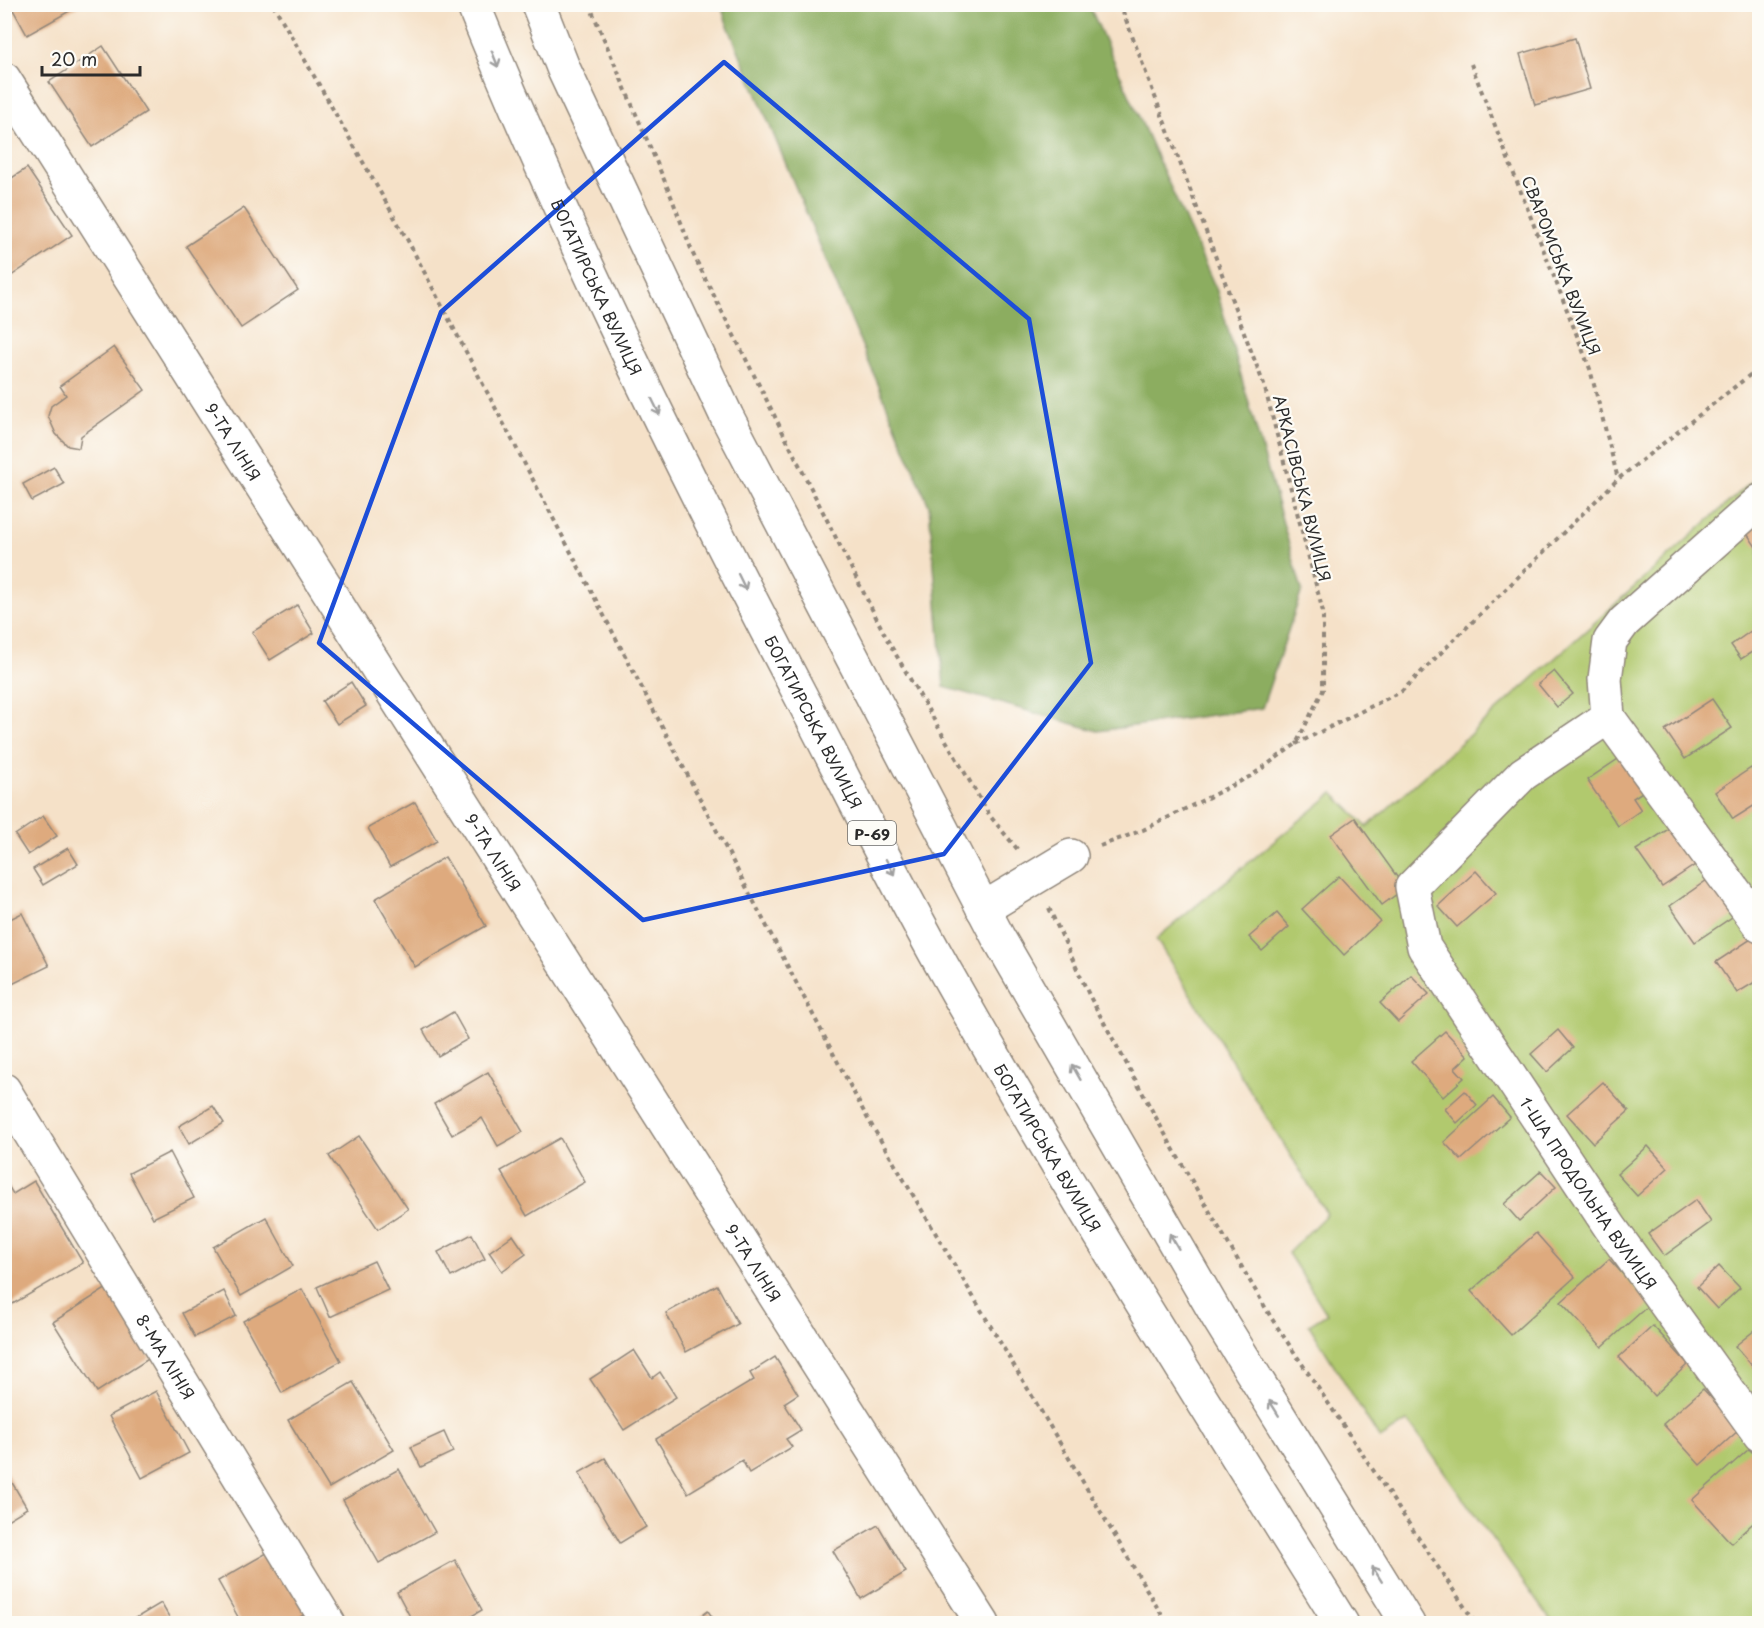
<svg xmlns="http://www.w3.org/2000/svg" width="1764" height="1628" viewBox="0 0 1764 1628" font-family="'Playpen Sans',sans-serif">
<rect width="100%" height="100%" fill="#fdfcf7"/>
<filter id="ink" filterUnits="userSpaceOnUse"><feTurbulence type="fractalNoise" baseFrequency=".0167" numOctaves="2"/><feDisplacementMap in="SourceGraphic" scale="12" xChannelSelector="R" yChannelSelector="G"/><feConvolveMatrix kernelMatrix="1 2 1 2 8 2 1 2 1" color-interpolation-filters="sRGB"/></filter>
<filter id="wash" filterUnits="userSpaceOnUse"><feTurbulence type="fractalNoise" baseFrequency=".008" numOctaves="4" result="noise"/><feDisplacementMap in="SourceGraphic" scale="24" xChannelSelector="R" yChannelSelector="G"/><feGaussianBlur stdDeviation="1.35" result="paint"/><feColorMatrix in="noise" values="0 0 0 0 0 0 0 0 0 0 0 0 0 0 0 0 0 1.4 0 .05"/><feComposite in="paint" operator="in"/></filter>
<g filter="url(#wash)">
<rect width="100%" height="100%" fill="#f5e1c8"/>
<path fill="#b1c96e" stroke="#6e7a4c" stroke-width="1.5" d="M1759,475v1148h-210l2,-2 -143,-200 -28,18 -71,-114 18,-11 -39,-61 39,-39 -171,-275 177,-146 34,34z"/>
<path fill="#8cad61" stroke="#5c6c46" stroke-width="1.5" d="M936,4l21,7 8,-6h124l128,286 85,299 -40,118 -164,23 -154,-44 -15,-181 -203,-485 -5,-16z"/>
<g id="blocks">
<g fill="#deaa7e">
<path d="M10,4h72l-55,31z"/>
<path d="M1575,38l15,51 -55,16 -15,-51z"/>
<path d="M103,46l43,66 -54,35 -43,-65z"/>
<path d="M27,168l45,67 -64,43 -4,-5v-90z"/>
<path d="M244,208l54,82 -57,38 -55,-82z"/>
<path d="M114,347l31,43 -64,46 -2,12 -11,-2 -12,-12 -8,-18 3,-10 15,-11 -6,-9z"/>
<path d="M54,467l10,17 -32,17 -9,-17z"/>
<path d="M1760,524v20l-4,3 -10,-15z"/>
<path d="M297,605l17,28 -44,27 -18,-28z"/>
<path d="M1758,626l2,3v18l-19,12 -10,-14z"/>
<path d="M1554,671l19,23 -16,13 -19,-23z"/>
<path d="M351,682l15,24 -29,18 -15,-23z"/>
<path d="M1712,699l20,29 -47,31 -20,-29z"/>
<path d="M1627,753l23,34 -17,11 8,12 -23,16 -31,-46z"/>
<path d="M1751,768l9,12v22l-27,17 -18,-27z"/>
<path d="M415,802l22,39 -47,26 -22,-39z"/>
<path d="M43,816l14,20 -29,19 -13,-20z"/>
<path d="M1355,818l50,70 -23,17 -51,-70z"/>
<path d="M1673,826l25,37 -36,24 -26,-37z"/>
<path d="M68,848l10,16 -35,21 -10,-16z"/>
<path d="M445,857l41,69 -71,41 -40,-68z"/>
<path d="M1476,871l20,22 -39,34 -19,-21z"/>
<path d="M1339,876l41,45 -36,34 -42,-46z"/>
<path d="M1710,878l25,37 -40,27 -25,-36z"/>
<path d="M22,913l27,53 -45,22v-66z"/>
<path d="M1277,913l12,14 -27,24 -13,-14z"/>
<path d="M1754,937l6,8v34l-23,14 -21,-31z"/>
<path d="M1411,975l18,19 -31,28 -18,-19z"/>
<path d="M453,1012l15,27 -30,17 -15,-26z"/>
<path d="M1558,1030l15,18 -26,24 -16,-18z"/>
<path d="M1445,1031l23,25 -13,12 9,10 -21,19 -32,-36z"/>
<path d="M488,1072l35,60 -25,14 -16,-28 -30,17 -18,-31z"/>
<path d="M1603,1082l26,29 -36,32 -26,-29z"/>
<path d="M1465,1091l12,14 -20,18 -12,-14z"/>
<path d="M1493,1097l17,20 -49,43 -17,-18z"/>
<path d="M213,1106l11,17 -35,21 -10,-18z"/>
<path d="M359,1136l49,73 -30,20 -49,-73z"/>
<path d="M560,1138l25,44 -58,34 -26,-45z"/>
<path d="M1648,1146l20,22 -31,28 -20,-22z"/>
<path d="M170,1152l24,46 -41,20 -24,-45z"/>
<path d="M1541,1171l15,16 -37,34 -15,-17z"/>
<path d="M4,1179l9,15 21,-13 49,82 -79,46z"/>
<path d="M1696,1200l15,22 -47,34 -16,-22z"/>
<path d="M266,1217l27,49 -52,30 -28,-49z"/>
<path d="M1536,1233l39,44 -64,58 -40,-44z"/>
<path d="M472,1234l13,25 -34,18 -13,-25z"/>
<path d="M513,1235l13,19 -24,17 -13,-19z"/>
<path d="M1609,1259l41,45 -48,43 -41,-45z"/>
<path d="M374,1261l14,29 -58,27 -13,-30z"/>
<path d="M1719,1266l21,22 -23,21 -20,-22z"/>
<path d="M717,1285l21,39 -52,28 -20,-39z"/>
<path d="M107,1288l43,70 -53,34 -44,-70z"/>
<path d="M302,1289l39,72 -59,32 -39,-72z"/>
<path d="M224,1291l12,25 -41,21 -13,-24z"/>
<path d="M1653,1326l35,38 -34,32 -35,-39z"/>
<path d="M1760,1326v39l-5,4 -20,-23z"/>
<path d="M634,1350l18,28 8,-6 16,25 -52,33 -34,-51z"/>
<path d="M775,1357l23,37 -14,9 17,27 -15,9 6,8 -43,26 -7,-13 -54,33 -32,-54 98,-59 -4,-7z"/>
<path d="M353,1382l41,68 -65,38 -41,-68z"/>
<path d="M1703,1389l37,40 -40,36 -37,-41z"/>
<path d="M156,1391l33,62 -47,25 -33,-62z"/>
<path d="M444,1432l9,20 -32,15 -10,-20z"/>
<path d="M1749,1449l11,11v57l-29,26 -39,-43z"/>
<path d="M605,1458l41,69 -26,16 -41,-70z"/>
<path d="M4,1469l23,39 -23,14z"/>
<path d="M399,1469l36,63 -56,31 -36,-63z"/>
<path d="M878,1525l28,47 -45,27 -28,-48z"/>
<path d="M272,1550l35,63 -19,11h-46l-24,-43z"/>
<path d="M455,1560l27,50 -24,14h-44l-17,-32z"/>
<path d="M161,1603l11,19 -46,2z"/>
<path d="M708,1611l9,13h-26z"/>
</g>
</g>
</g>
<g filter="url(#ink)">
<use href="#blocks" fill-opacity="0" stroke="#90867a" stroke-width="1.5"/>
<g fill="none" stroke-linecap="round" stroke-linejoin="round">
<g stroke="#90867a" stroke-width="36">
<g id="street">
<path id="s1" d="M4,79l979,1545"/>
<path id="s2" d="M1760,501l-136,121 -14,19 -5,38 3,38 -85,57 -111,113 12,60 186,280 150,208"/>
<path d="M1608,717l152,209"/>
<path d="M983,909l88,-53"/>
<path id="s3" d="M4,1090l325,534"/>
</g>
</g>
<g stroke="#90867a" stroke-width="36">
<g id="primary">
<path id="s4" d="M473,4c97,240 213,473 333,702 47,90 92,182 142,270 124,220 260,433 394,648"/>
<path d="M538,4l26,66 163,347 271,520 221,382 189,305"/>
</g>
</g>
<g stroke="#90867a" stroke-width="4" stroke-dasharray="4.5 4.5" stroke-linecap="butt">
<path d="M273,4l135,237 457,873 295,498 8,12"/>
<path d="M589,4l82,192 22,58 195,387 102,175 28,34"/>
<path d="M1471,64l119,305 28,110"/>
<path d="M1296,744l106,-53 216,-212 142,-112"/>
<path d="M1100,846l43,-16 108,-54 45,-32 27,-54v-78l-59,-227 -144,-381"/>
<path d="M1049,908l41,89 81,148 101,174 204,305"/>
</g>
<use href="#street" stroke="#fff" stroke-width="33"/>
<use href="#primary" stroke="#fff" stroke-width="33"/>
</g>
<defs><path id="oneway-shaft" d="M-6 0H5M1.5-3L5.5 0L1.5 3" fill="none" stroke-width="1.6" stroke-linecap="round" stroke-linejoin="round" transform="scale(1.5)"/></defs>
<g stroke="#a0a0a0">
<use href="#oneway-shaft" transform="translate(495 59) rotate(68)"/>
<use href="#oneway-shaft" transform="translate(656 407) rotate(64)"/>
<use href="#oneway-shaft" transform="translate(742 582) rotate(64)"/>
<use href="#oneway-shaft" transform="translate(890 867) rotate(62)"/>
<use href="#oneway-shaft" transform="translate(1076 1072) rotate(-120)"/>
<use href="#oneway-shaft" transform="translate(1174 1241) rotate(-120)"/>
<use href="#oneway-shaft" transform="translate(1274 1408) rotate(-122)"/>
<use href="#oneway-shaft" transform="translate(1377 1574) rotate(-122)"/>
</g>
</g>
<path fill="none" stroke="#1d4ed8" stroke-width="4.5" stroke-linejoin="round" d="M724,62l305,257 62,344 -147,191 -301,66 -324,-277 122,-331z"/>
<g text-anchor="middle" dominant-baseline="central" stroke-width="4.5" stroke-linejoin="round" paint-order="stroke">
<rect fill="#fdfcf7" stroke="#6a6a68" stroke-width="1.5" x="848" y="821" width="48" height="24" rx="4.5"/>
<g font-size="15" font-weight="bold" fill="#2b2b2b">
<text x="872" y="833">Р-69</text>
</g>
<g font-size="16" fill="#2b2b2b" stroke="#fdfcf7">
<text transform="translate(1562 265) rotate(69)">СВАРОМСЬКА ВУЛИЦЯ</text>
<text stroke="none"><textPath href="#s4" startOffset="309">БОГАТИРСЬКА ВУЛИЦЯ</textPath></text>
<text stroke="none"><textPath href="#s1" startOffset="429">9-ТА ЛІНІЯ</textPath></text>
<text transform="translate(1303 488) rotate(76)">АРКАСІВСЬКА ВУЛИЦЯ</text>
<text stroke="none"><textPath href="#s4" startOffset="795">БОГАТИРСЬКА ВУЛИЦЯ</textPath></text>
<text stroke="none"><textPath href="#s1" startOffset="915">9-ТА ЛІНІЯ</textPath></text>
<text stroke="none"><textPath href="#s4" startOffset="1281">БОГАТИРСЬКА ВУЛИЦЯ</textPath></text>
<text stroke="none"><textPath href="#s2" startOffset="900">1-ША ПРОДОЛЬНА ВУЛИЦЯ</textPath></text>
<text stroke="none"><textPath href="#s1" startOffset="1401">9-ТА ЛІНІЯ</textPath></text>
<text stroke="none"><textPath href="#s3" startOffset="312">8-МА ЛІНІЯ</textPath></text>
</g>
</g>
<rect width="1764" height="1628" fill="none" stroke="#fdfcf7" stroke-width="24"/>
<path d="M42 66v9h98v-9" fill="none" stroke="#2b2b2b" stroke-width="3"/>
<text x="51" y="66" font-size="18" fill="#2b2b2b" stroke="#fdfcf7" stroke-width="4.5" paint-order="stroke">20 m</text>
</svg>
